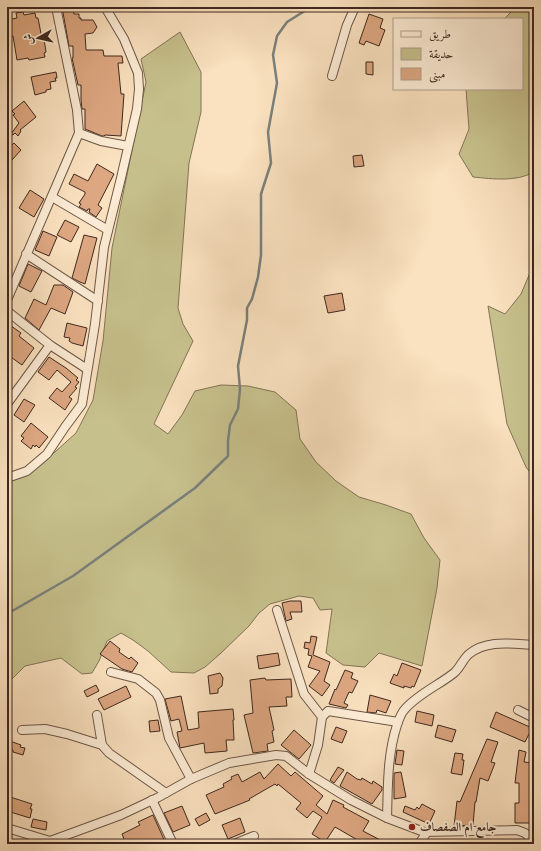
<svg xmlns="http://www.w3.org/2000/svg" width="541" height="851" viewBox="0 0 541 851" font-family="Cardo,Amiri,serif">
<rect width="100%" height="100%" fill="#fae1bf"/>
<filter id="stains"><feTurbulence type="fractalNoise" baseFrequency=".005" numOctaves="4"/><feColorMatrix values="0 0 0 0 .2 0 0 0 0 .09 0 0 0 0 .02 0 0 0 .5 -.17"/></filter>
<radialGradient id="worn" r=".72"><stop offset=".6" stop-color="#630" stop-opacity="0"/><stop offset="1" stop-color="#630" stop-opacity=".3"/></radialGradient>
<g fill="#c6c08c" stroke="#827456">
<path d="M513,7h21v165c-18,10 -41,7 -61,5l-14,-23 10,-25 -3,-40h56v-70h-18l8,-8z"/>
<path d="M180,32l21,40v40l-12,51 -11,145 5,16 10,17 -39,83 14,10 14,-19 13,-24 26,-6 27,1 27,6 21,18 4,29 16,23 20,19 23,16 27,8 25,9 13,24 16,22 -3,28 -15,78 -43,-13 -14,14 -22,-2 -17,-12 6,-44 -12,1 -7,-12 -14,-2 -29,8 -11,9 -10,13 -29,28 -15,13 -11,6 -23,-1 -23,-21 -15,-11 -12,-7 -14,8 -8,20 -7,12 -10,1 -21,-16 -36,8 -18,18v-204l39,-20 30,-27 17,-33 10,-59 9,-93 34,-166 -5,-23z"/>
<path d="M534,267v211l-8,-11 -19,-43 -19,-118 17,8 16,-20 11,-26z"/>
</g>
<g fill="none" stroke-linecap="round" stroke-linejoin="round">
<path stroke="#7a807d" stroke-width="2.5" d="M7,614l66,-38 122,-88 33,-32v-15l2,-16 8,-16 2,-20 -2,-23 9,-46v-12l5,-9 6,-22 3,-22v-61l10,-31 -3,-31 9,-49 -4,-28 4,-19 10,-14 24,-15"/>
</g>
<g fill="#dda781" stroke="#3e281f">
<path d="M62,7h10l2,7h5v4h2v2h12l4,7 -4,6 -8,1 1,16h17l1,6h18l1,7h-5l3,31h3l-3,42 -16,-1 -1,1h-2l-17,-7v-20h-3l-1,-9v-15h-3l-6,-27h1v-12h-4z"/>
<path d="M23,12l1,3 11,-2 1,5h2l4,21h2l2,13 -2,1 1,4 -16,3 -1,-2 -11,2 -4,-24 -3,1 -3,-17 10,-2 -1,-5z"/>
<path d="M369,14l14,5 -3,9 5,2 -6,16 -13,-5 -2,4 -5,-2z"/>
<path d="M366,62h7v13l-7,-1z"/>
<path d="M56,72l1,6h-2l1,3 -6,1 1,7 -5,1v2l-11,3 -4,-18z"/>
<path d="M24,101l12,16 -16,13 1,1 -3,5 -3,-3 -2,2 -2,-1 8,-11 -6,-8 2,-1 -3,-3z"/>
<path d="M14,143l7,7 -9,10 -5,-5v-5z"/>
<path d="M362,155l2,11 -10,1 -1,-11z"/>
<path d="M97,164l17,10 -16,31 4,3 -6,9 -7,-5 1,-3h-2l-1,2 -8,-4 2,-3 -2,-1 6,-9v-2l-16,-8 5,-10 14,7z"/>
<path d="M30,190l14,9 -10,18 -15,-9z"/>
<path d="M65,220l14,7 -8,15 -14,-7z"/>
<path d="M43,231l14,6 -8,19 -14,-6z"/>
<path d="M84,235l13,3 -12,46 -5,-2 -8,-4z"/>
<path d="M28,264l14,7 -11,21 -12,-6z"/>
<path d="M54,285h9l10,7 -8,22 -14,-6 -12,22 -14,-12 9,-19 12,6z"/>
<path d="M342,293l3,17 -17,3 -4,-17z"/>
<path d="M7,323l14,10 -2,3 15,12 -12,17 -14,-10 3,-3 -4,-3z"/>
<path d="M67,323l20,5 -4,18 -11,-3 -3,-2 1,-3 -6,-1z"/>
<path d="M49,357l17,11 12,10 -2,2 3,2 -4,5 2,1 -8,9 3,2 -7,11 -16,-12 8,-10 5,4 9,-10 -14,-12 -8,10 -11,-8z"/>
<path d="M24,399l11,6 -11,17 -10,-7z"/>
<path d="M31,423l17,14 -9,11 -3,-3 -1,2 -2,-2 -2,4 -10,-8 3,-3 -3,-2z"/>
<path d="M290,601h11l1,11h-12l2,7 -6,2 -4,-18z"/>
<path d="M311,636l6,1 -4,18 17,7 -6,19 6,4 -8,11 -13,-10 11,-15 -12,-4 4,-11 -4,-1 1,-6 -5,-1 1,-6 5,1z"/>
<path d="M110,641l10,8 -1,3 10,7 2,-2 7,6 -6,9 -10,-3 -22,-15z"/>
<path d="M278,653l2,12 -21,4 -2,-13z"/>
<path d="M402,663l19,7 -7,17 -2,-1 -1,2 -7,-2v2l-14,-5 4,-9 3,2z"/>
<path d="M345,670l8,3 -2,5 7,3 -6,12 -3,-1 -5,11 4,2 -2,3 -17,-4 6,-15 1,1z"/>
<path d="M220,673l3,5 -1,8 -4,3v4l-8,1 -2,-18z"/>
<path d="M265,678l1,2 25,-1 1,18h-6l1,9 -18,1 5,23 -2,1 2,11 -7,2 1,7 -15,2 -9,-38 9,-2 -3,-33z"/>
<path d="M96,685l3,6 -12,6 -3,-6z"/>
<path d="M126,686l5,11 -27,13 -6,-11z"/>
<path d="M370,695l21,6 -5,12 -9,-3 -1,3 -9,-1z"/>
<path d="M181,696l7,34 11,-2 -1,-16 35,-3 1,11h-1l1,20h-8l1,11 -22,2 -1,-10 -24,5 -3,-16 5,-1 -3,-12 -8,2 -6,-22z"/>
<path d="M417,711l17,4 -2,11 -17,-4z"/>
<path d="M496,712l36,16 -7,14 -35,-15z"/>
<path d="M158,720l2,11 -10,1 -1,-11z"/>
<path d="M438,725l18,5 -4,12 -17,-5z"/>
<path d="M336,727l11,4 -5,12 -11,-4z"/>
<path d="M294,730l17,15 -12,14 -18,-14z"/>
<path d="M487,739l11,3 -7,20 4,1 -7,18 -8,-3 -4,24h-1l-2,23 -19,1 3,-25 3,1z"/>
<path d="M7,740l14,5 -1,2 5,1 -2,7 -10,-3v-2l-6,-2z"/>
<path d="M397,750l7,1 -2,14 -7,-1z"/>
<path d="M519,750l7,2 -2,10 10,1 -1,22h-1v19h2v19h-19v-20h4v-20h-4z"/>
<path d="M455,753l8,1 -1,6h2l-2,15 -11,-2z"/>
<path d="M278,764l13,12 4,-4 28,24 -7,9 11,9 6,-14 11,5 -1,2 26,14 -6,10 25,13h-28l1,-2 -26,-15 -10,15 -13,-8 10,-17 -9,-6 -6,7 -11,-9 5,-6 -23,-19 -1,2 -2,-2 -26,15 1,1 -35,14 -9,-19 18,-8 -1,-3 9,-5 -1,-2 7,-3 4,8 18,-10 4,7z"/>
<path d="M338,767l6,3 -10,13 -4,-3z"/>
<path d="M347,772l10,7 4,1 1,-2 10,6 1,-3 9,6v3l-10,14 -32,-18z"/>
<path d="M401,772l5,25 -12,2v-26z"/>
<path d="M7,796l25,8 -2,5h2l-2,9 -23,-7z"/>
<path d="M422,804l13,7 -6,13 -26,-12 2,-6 10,4 2,-3 2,2z"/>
<path d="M182,806l8,19 -17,7 -9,-19z"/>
<path d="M206,813l4,7 -11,6 -4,-7z"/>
<path d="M153,815l13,29h-40l-4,-10 18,-9 -2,-3z"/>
<path d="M240,818l5,14 -17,7 -6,-14z"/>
<path d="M33,819l14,3 -1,8 -15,-3z"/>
</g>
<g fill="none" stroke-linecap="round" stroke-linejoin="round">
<g stroke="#6d5647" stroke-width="10">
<g id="minor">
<path d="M332,76l15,-51 8,-18"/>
<path d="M79,133l22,8 27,5"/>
<path d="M52,197l56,33"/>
<path d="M26,254l72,47"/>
<path d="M7,300l72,-167 -2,-23 -21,-103"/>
<path d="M7,311l43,34 37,24"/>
<path d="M7,404l43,-59"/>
<path d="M7,478l20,-7 20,-17 18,-27 17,-23 13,-80 9,-77 17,-69 16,-69 2,-20 -1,-16 -14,-34 -19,-32"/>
<path d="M277,610l27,84 18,23"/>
<path d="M111,672l27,7 18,14 4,7 9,38 22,41"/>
<path d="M518,710l16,8"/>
<path d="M97,715l5,30 7,8 57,40"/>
<path d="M22,730l23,-1 22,5 35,11"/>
<path d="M534,748v-1"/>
<path d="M309,774l9,-29 4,-28 6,-6 70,11"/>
<path d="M152,800l21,44"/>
<path d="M387,818c1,-32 0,-62 10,-93 2,-6 4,-12 8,-16 13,-15 34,-24 49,-36 6,-5 9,-14 15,-19 18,-15 43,-10 65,-9"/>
<path d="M7,828l43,13"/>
<path d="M42,844l79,-29 36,-17 34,-19 38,-16 47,-8 10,1 23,18 42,26 36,18 37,14 93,-2 8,3 9,8"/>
<path d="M234,844l20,-8"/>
<path d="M419,844l8,-12"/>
</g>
</g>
<use href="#minor" stroke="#fcecd5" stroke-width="8"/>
</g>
<circle fill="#8f2418" stroke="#fcecd5" stroke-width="1.5" cx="412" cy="827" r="4"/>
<g text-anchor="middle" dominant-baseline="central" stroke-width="4" stroke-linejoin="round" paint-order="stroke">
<g font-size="12" font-weight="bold" fill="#3e281f" stroke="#fcecd5" text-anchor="start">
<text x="420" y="827">جامع ام الصفصاف</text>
</g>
</g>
<rect width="541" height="851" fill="none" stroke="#fae1bf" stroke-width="24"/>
<rect x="8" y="8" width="525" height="835" fill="none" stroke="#3e281f" stroke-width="2"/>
<rect x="12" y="12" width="517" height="827" fill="none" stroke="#3e281f"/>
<rect x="393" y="18" width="130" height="72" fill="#fcecd5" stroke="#b09e8c"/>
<rect x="401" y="31" width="20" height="6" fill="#fcecd5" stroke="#b09e8c"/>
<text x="429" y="38" font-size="12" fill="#3e281f">طريق</text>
<rect x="401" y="48" width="20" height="12" fill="#c6c08c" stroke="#b09e8c"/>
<text x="429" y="58" font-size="12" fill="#3e281f">حديقة</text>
<rect x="401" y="68" width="20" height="12" fill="#dda781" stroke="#b09e8c"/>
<text x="429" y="78" font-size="12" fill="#3e281f">مبنى</text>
<g transform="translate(38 38) rotate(262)" stroke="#fcecd5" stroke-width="3" paint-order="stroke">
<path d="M0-3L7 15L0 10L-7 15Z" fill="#3e281f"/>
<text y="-6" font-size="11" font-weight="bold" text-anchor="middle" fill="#3e281f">ش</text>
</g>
<rect width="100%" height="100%" filter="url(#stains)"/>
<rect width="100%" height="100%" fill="url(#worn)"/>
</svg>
